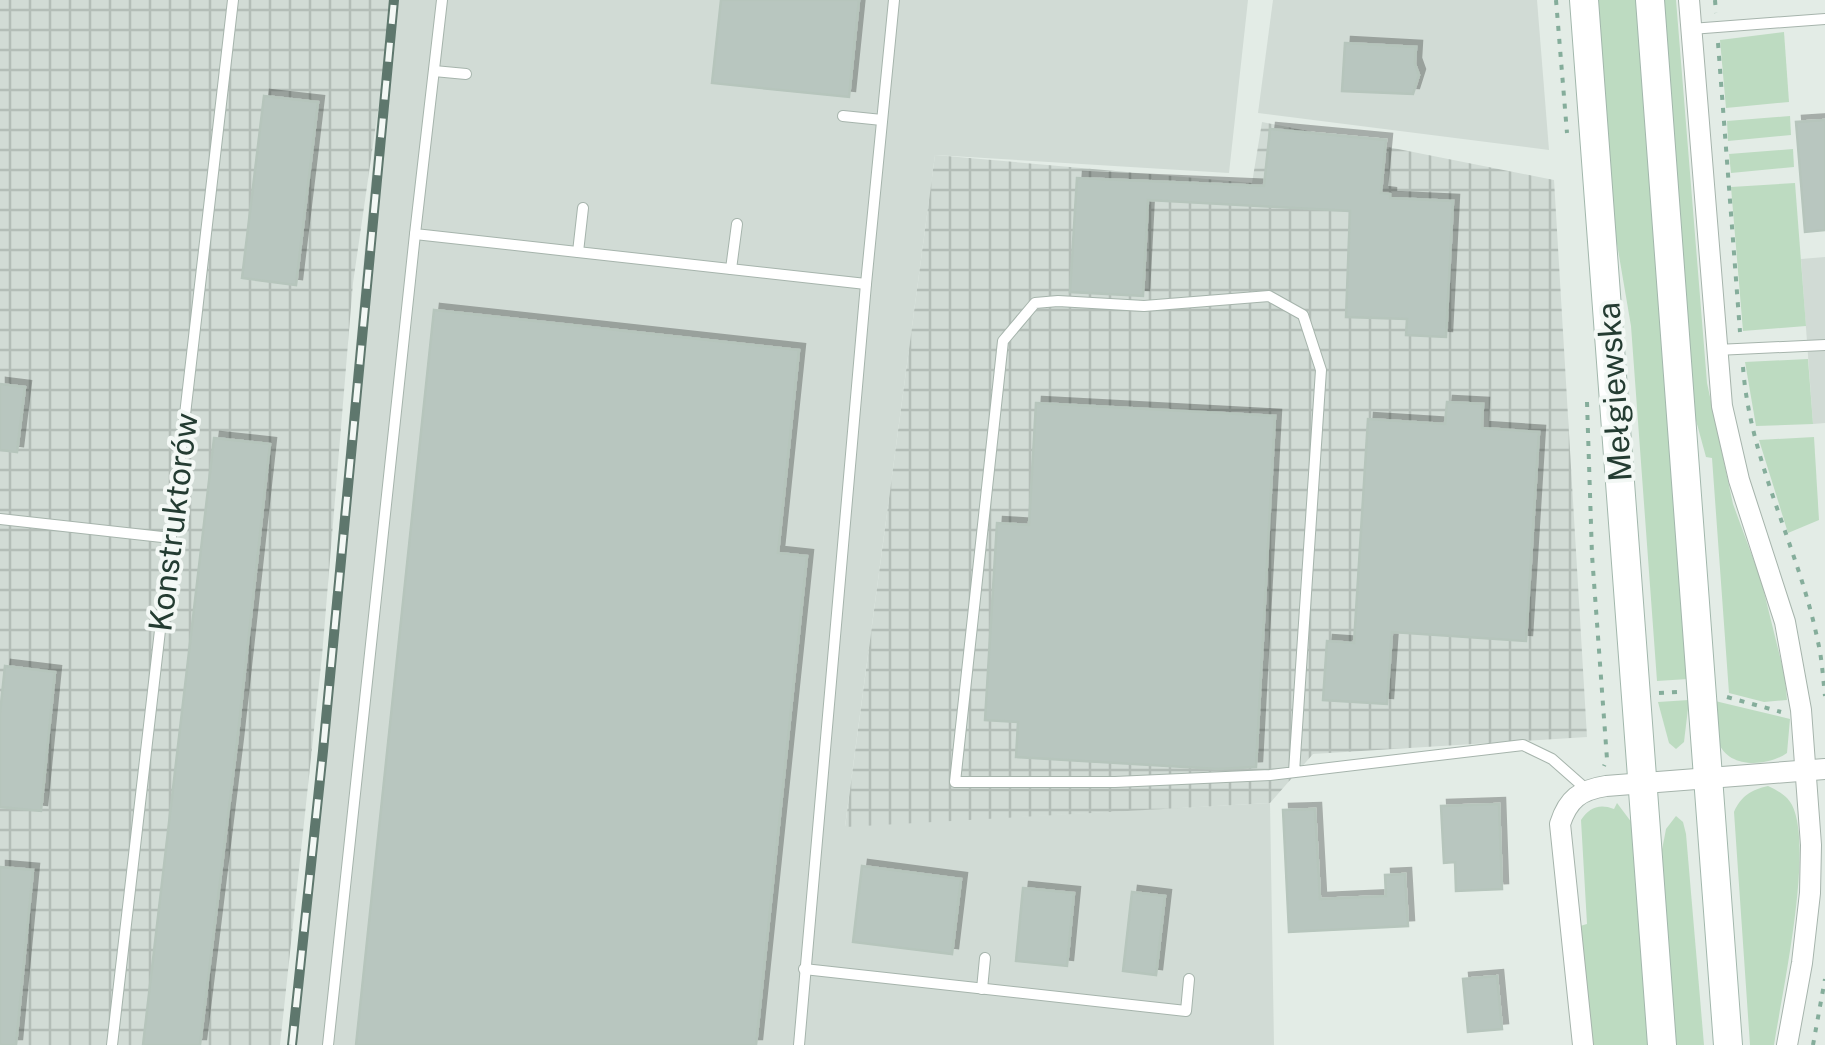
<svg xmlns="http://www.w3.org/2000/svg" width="1825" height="1045" viewBox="0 0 1825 1045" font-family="'Public Sans',sans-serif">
<defs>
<pattern id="industrial-grid" width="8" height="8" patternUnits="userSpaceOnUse" patternTransform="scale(2.5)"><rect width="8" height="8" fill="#d1dbd5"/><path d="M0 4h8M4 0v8" fill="none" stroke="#b3bdb7"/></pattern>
<filter id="shadow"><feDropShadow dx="6" dy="-6" stdDeviation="0" flood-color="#0004"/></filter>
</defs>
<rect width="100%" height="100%" fill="#e3ece6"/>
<g fill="#d1dbd5">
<path d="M388,0h860l-19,173 -294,-18 -90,671 425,-23 4,242h-983z"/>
<path d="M1273,0h264l12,150 -291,-37z"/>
<path d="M1825,257v166l-12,1 -12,-165z"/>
</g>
<g fill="url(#industrial-grid)">
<path d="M0,0h394l-41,283 -31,373 -42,389h-280z"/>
<path d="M1262,122l292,58 33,557 -274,17 -43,49 -425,24 90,-672 317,28z"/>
</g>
<g fill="#bddbc1">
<path d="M1596,0h40l52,679 -31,2 -26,-355 -15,-88z"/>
<path d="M1661,0h15l31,383 26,121 28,76 24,97 2,23 -23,2 -35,-9 -17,-235 -6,-1 -15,-55z"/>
<path d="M1784,32l5,70 -63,6 -6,-68z"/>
<path d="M1790,116l1,19 -63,6 -1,-20z"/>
<path d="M1793,149l1,18 -63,6 -2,-19z"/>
<path d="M1795,183l11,143 -63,5 -12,-144z"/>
<path d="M1808,359l5,65 -57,2 -11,-64z"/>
<path d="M1814,437l5,83 -31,13 -29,-93z"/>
<path d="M1689,700l-5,42 -8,7 -7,-6 -11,-41z"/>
<path d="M1715,701l75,18 -3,34c-20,14 -60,16 -69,-12 -4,-12 -3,-28 -3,-40z"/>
<path d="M1768,786c10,5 19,9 24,19 22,43 -10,189 -18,240h-24l-16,-233c7,-16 17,-22 34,-26z"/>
<path d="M1617,803l15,20 16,222h-55l-13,-119 7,-2 -6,-104c8,-12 18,-17 33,-11z"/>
<path d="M1676,816l7,6 3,12 18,211h-29l-13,-195 4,-21z"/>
</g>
<g fill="#b8c6bf" stroke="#b6c5bc" stroke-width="2.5" filter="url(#shadow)">
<path d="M721,0h138l-10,97 -137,-14z"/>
<path d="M1345,43l71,4 -1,17 4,11 -6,19 -71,-3z"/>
<path d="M264,96l54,6 -22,183 -54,-7z"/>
<path d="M1825,120v110l-20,2 -9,-110z"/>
<path d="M1270,129l116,11 -5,53 9,1v4l63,3 -7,136 -40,-2 1,-16 -61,-2 4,-106 -202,-11 -5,96 -73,-4 7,-114 187,8z"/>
<path d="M434,310l365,40 -21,203 29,3 -51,489h-400z"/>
<path d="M0,384l25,3 -8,65 -17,-2z"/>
<path d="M1447,402l36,2 -1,24 57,4 -13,209 -134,-9 -5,72 -64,-4 4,-59 27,2 14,-224 77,5z"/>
<path d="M1036,403l239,13 -19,351 -38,2 -202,-12 2,-35 -33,-2 12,-197 32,2z"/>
<path d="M214,438l56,6 -33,299 -37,302h-57z"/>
<path d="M5,666l50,6 -14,139 -41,-4v-94z"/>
<path d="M1499,804l3,85 -46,2 -1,-29 -11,1 -3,-57z"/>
<path d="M1315,809l5,90 66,-3 -1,-21 20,-1 3,52 -119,6 -6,-122z"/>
<path d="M862,866l99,13 -9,75 -99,-12z"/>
<path d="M0,867l33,3 -17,175h-16z"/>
<path d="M1023,888l51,5 -7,73 -51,-5z"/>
<path d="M1132,892l33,4 -9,79 -33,-4z"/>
<path d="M1497,976l5,53 -34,3 -5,-53z"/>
</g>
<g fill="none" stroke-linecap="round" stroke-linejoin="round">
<g stroke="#a6b4ac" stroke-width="12">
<g id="service">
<path d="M442,0l-27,234 451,50 28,-284"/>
<path d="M1691,29l134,-10"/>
<path d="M434,71l32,3"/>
<path d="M843,116l39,4"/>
<path d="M578,252l5,-44"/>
<path d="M731,269l6,-45"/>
<path d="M1716,350l109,-5"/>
<path d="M0,519l171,19"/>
<path d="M1294,772l27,-402 -18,-55 -34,-19 -125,10 -86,-5 -23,2 -32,38 -48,441h160l155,-7 253,-30 29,14 34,30"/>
<path d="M804,969l382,42 3,-32"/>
<path d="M982,989l3,-31"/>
<path d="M112,1045l121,-1045"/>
<path d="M328,1045l87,-811"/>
<path d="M799,1045l67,-761"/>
</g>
</g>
<g stroke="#a6b4ac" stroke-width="22">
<g id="minor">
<path d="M1689,0l33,406 17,74 46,142 16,88 10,135 -1,48 -8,70 -15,82"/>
<path d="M1583,1045l-23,-221c8,-25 20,-34 46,-38l219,-17"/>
</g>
</g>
<g stroke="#a2b7ac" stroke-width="30">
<g id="secondary">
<path d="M1584,0l78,1045"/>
<path d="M1650,0l78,1045"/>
</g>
</g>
<g stroke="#85ad9b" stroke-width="4" stroke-dasharray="5 8" stroke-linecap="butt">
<path d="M1556,0l11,133"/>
<path d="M1715,0l1,13"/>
<path d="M1718,43l22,289"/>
<path d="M1743,367c7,96 56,181 75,275 4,17 5,36 7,54"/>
<path d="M1587,402l5,153 15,204 -3,7"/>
<path d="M1659,693l20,-1"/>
<path d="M1727,697l54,15"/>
<path d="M1813,1045l12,-66"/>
</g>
<use href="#service" stroke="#fff" stroke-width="10"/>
<use href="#minor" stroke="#fff" stroke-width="20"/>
<use href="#secondary" stroke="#fff" stroke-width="28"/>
<g stroke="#5e776d" stroke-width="10">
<path id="rail" d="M292,1045l31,-294 71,-751"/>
</g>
<use href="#rail" stroke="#f3f8f5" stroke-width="6" stroke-dasharray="19" stroke-linecap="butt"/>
</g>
<g text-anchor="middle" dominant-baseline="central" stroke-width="8" stroke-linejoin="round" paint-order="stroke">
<g font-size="32" fill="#243c32" stroke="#f3f8f5">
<text transform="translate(1614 392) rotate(-94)">Mełgiewska</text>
<text transform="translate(173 522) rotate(-83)">Konstruktorów</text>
</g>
</g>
</svg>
